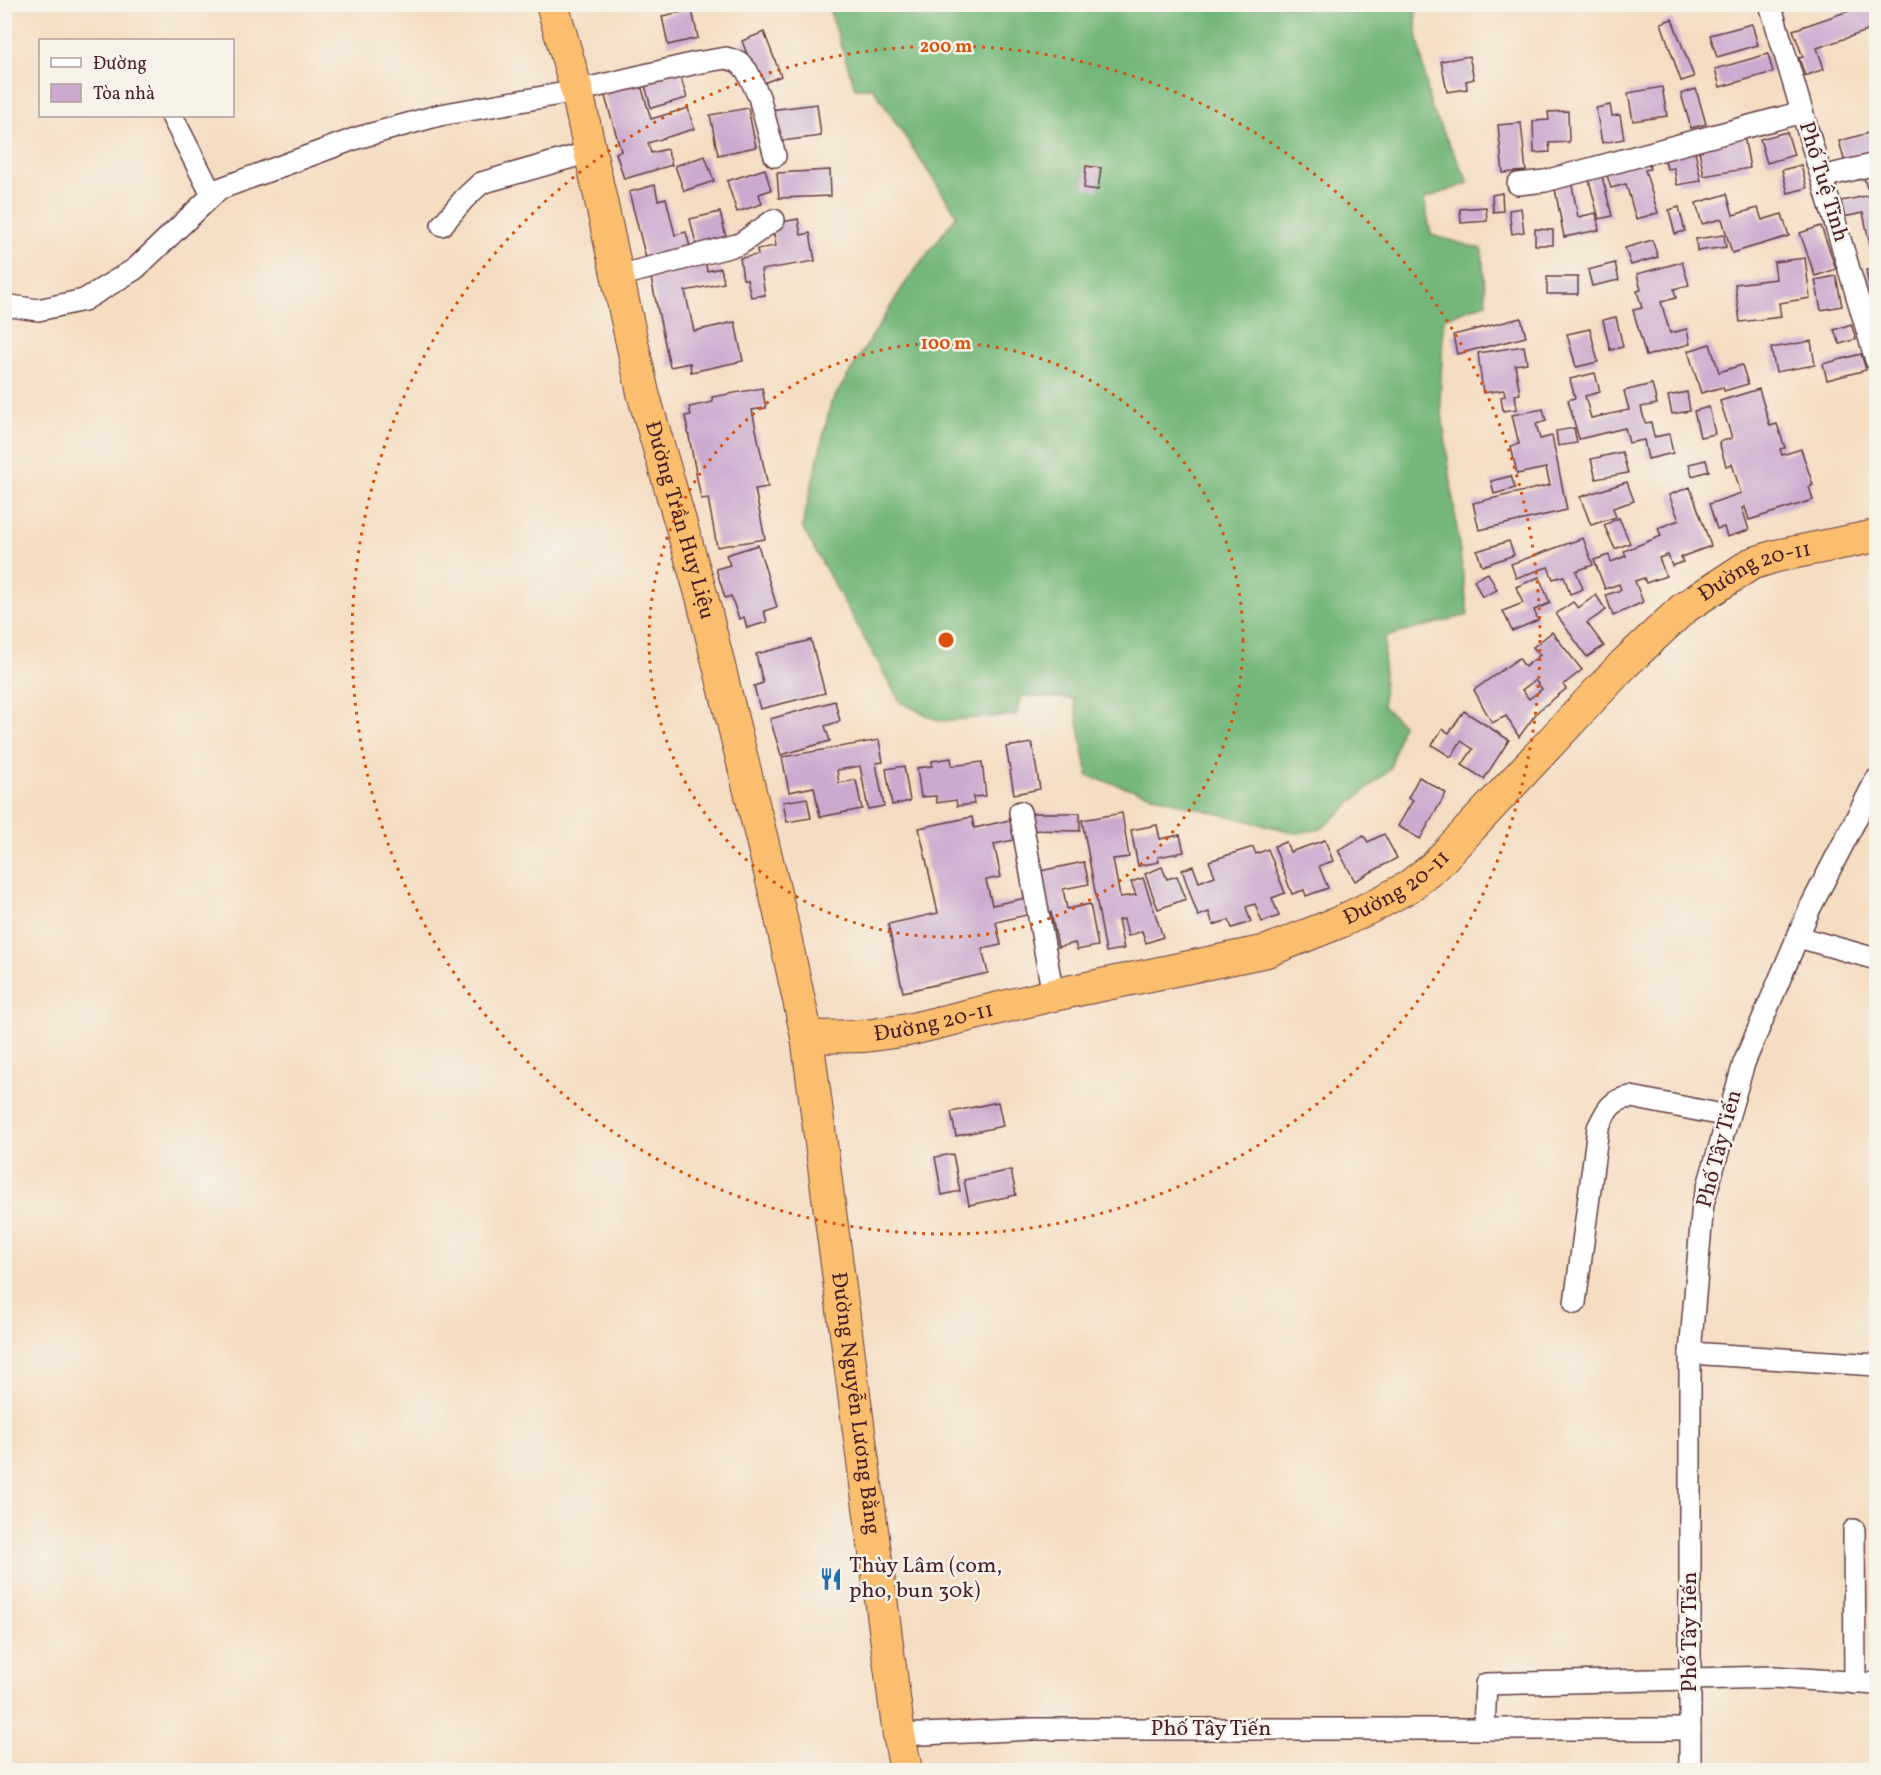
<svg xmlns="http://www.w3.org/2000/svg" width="1881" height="1775" viewBox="0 0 1881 1775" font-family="Vollkorn,serif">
<rect width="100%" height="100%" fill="#f7f3e8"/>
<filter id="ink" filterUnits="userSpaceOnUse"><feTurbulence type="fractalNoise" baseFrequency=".0167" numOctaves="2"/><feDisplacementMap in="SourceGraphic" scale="12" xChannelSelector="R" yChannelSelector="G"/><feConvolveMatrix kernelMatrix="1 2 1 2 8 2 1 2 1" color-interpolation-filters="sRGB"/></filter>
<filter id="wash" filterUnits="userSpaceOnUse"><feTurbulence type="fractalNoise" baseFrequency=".008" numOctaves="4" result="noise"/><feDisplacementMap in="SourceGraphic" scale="24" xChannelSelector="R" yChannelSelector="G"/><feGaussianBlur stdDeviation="1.35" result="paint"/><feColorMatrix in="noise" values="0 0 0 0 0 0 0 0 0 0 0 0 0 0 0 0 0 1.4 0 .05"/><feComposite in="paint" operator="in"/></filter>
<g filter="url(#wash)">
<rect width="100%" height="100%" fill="#f4ddc2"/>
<path fill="#74b77a" stroke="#5f6b52" stroke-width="1.5" d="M828,5h588v23l15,80 38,75 -45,16 7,36 51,14 4,54 -42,15 -4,80 28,217 -83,22 -2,69 19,18 -12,45 -69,60 -24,4 -105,-26 -104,-31 -14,-77 -53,-3 -5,19 -77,6 -39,-19 -98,-175 29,-124 73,-118 53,-70 -84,-127h-18z"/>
<g id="blocks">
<g fill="#caabcf" fill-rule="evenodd">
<path d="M1869,4h7v24l-59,20 7,21 -19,7 -6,-18 4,-1 -10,-27z"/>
<path d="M692,10l6,28 -30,7 -6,-29z"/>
<path d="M1672,19l22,58 -13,4 -20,-58z"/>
<path d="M1752,24l6,21 -41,12 -7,-22z"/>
<path d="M764,32l17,44 -22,9 -17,-44z"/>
<path d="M1768,54l5,18 -53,15 -5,-18z"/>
<path d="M1469,56l5,23 -8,2 1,8 -20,3 -6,-31z"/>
<path d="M679,71l8,27 -36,10 -7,-27z"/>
<path d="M640,82l11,37 37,-11 6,21 -46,14 3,10 16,-4 5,16 -48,14 -8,-26 5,-2 -17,-58z"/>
<path d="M1662,87l5,29 -34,5 -5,-28z"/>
<path d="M1696,89l10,35 -15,4 -10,-34z"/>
<path d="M817,104l4,32 -47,6 -4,-32z"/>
<path d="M1610,105l2,11 8,-1 4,24 -22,4 -6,-35z"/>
<path d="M748,108l8,39 -38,8 -8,-40z"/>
<path d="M1568,111l1,31 -20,1 1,9 -16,1 -1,-32 16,-1 -1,-8z"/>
<path d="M1521,123l5,48 -23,2 -5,-48z"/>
<path d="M1876,131v23l-31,9 -6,-22z"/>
<path d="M1787,132l7,23 -27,8 -7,-24z"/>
<path d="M1744,136l6,32 -46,8 -6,-31z"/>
<path d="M1695,151l6,30 -24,4 -3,-17 -7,1 -3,-12z"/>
<path d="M705,156l9,25 -30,10 -9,-25z"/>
<path d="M1648,158l2,11 -5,1 13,43 -22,6 -10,-35 -15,4 -6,-19z"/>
<path d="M1801,165l6,23 -19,5 -6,-23z"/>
<path d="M1086,166l15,2 -3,22 -14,-2z"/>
<path d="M1876,168v17l-9,3 -5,-16z"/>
<path d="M765,169l6,21 -12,4 3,10 -25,8 -10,-31z"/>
<path d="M830,170l1,26 -52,2 -2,-25z"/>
<path d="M1601,172l11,44 -13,3 -11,-43z"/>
<path d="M1571,180l7,37 18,-4 3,17 -35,7 -10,-54z"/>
<path d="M655,185l3,15 8,-2 9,37 11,-3 4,15 -44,11 -17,-66z"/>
<path d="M1502,193l1,18 -10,1 -1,-17z"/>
<path d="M1727,194l6,21 25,-7 4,12 20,-6 7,22 -57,17 -10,-34 -20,5 -6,-21z"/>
<path d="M1876,194v122h-1l-9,-46 9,-2 -12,-55 -19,4 -3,-16z"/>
<path d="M1486,207l1,14 -26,2 -1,-14z"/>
<path d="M1679,207l6,24 -10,3 -6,-24z"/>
<path d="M1521,208l3,24 -12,2 -3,-24z"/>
<path d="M720,212l7,29 -30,7 -7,-29z"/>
<path d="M798,219l3,16 9,-2 5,28 -54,9 4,25 -14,2 -4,-18h-4l-3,-21 18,-3 -1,-6 19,-3 -4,-22z"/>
<path d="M1821,226l15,43 -21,7 -15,-43z"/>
<path d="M1535,229l18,1v15h-18z"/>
<path d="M1724,235l2,12 -29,4 -1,-12z"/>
<path d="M1652,240l6,17 -27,8 -6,-17z"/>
<path d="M705,257l2,14 14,-3 3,15 -39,8 9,40 41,-9 8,39 -52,11 -1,-9 -20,4 -21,-98z"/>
<path d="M1805,258l5,40 -31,5 2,14 -41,5 -5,-38 41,-5 -2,-17z"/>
<path d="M1682,262l7,23 -15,4 2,9 -15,4 9,31 17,-4 3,15 -44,12 -13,-46 9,-2 -5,-17 4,-1 -4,-16z"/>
<path d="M1615,263l4,17 -27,6 -4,-16z"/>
<path d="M1836,276l6,30 -21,4 -6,-30z"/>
<rect x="1547" y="277" width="31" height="17"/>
<path d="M1616,317l7,30 -13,3 -7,-30z"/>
<path d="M1521,318l5,19 -69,17 -4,-19z"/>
<path d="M1851,324l5,15 -16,5 -6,-14z"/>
<path d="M1590,329l8,33 -22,5 -9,-33z"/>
<path d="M1811,341l4,24 -39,7 -5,-24z"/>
<path d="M1710,344l9,28 23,-7 6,19 -24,7 -1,-4 -22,6 -13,-42z"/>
<path d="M1524,346l3,17 -12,2 5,29 -5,1 2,14 -14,2 -2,-14 4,-1 -1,-6 -21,3 -5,-40z"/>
<path d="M1861,354l5,16 -39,10 -4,-16z"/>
<path d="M1595,373l5,19 -15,4 6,22 38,-8 -5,-19 28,-7 5,20 -16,3 4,16 6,-1 3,15 15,-3 4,19 -25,6 -4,-19 -15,3 -4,-15 -46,11 -11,-39 7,-2 -5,-19z"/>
<path d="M762,388l4,20 -14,2 16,77 -13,2 10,50 -48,8 -9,-49 -7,1 -16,-83 6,-1 -2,-8 24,-5 -1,-5z"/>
<path d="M1759,389l11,37 7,-2 8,24 -5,1 2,6 19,-6 12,36 -4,2 4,13 -64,20 -4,-13 -3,1 7,22 -22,7 -3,-10 -7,2 -8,-25 32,-11 -9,-29 -6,2 -7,-24 13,-4 -12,-37z"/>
<path d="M1687,392l3,19 -18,3 -4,-18z"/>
<path d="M1709,407l6,27 -15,3 -6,-26z"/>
<path d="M1543,409l3,12 -10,3 4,15 12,-3 15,74 -88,20 -6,-27 77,-18 -4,-17 -29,6 -6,-28 8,-2 -7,-29z"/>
<path d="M1574,428l3,15 -19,3 -2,-15z"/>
<path d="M1622,452l6,21 -32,6 -5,-20z"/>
<path d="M1706,460l3,11 -17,5 -3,-12z"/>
<path d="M1511,476l4,12 -21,6 -3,-13z"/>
<path d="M1627,482l7,19 -21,7 3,9 -25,8 -11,-28z"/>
<path d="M1690,487l21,59 -30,11 2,5 -11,4 -4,-11 -9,3 7,18 -20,7 -2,-5 -9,3 8,21 -30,14 -7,-21 15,-5 -2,-6 -14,5 -11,-29 15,-5 2,7 15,-6 -2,-5 37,-15 -3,-8 21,-8 -10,-25z"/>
<path d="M1619,518l11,25 -15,6 -11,-24z"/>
<path d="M1583,538l10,27 -17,6 7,18 -13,5 -6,-18 -11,3 -5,-12 -32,11 -5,-14z"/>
<path d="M1509,541l5,14 -32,11 -5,-15z"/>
<path d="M758,545l19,62 -13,4 3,11 -20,6 -3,-11 -5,2 -8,-23 -6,2 -9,-29 14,-4 -4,-10z"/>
<path d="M1488,573l9,17 -15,7 -8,-17z"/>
<path d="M1539,577l11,26 -16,7 4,10 -26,11 -9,-20 20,-8 -7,-16z"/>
<path d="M1596,595l10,15 -19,13 17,23 -17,11 -31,-43 17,-12 5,6z"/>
<path d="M1552,632l30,38 -19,15 3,4 -28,22 -19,26 -13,-21 -14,7 -18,-33 45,-32 6,9 15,-12 -7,-8zM1535,680l7,9 -13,10 -7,-9z"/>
<path d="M811,640l14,53 -65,16 -6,-23 9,-3 -7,-29z"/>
<path d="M835,701l5,20 -15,5 5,15 -49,14 -11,-36z"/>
<path d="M1464,711l45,29 -25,39 -22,-14 11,-16 -12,-8 -10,16 -19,-12 10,-16 7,4z"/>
<path d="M879,740l4,22 -7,1 8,43 -16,3 -8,-43 -23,4 2,13 17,-3 6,29 -42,8 -6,-30 -25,5 -7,-35z"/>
<path d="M1032,743l8,46 -26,5 -8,-47z"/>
<path d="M951,758l1,8 30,-4 4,34 -13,1 1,7 -17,2 -1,-6 -19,3 -1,-7 -15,1 -4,-29 15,-2v-5z"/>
<path d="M904,766l6,35 -18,4 -6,-36z"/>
<path d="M1419,777l27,16 -26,46 -22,-13 15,-26 -5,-2z"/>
<path d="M807,798l4,20 -24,4 -4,-20z"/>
<path d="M1028,813h52v18l-52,-1z"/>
<path d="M1122,813l7,44 -16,2 7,38 16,-2 -5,-13 12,-4 20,59 -17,6 -4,-12 -14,5 -4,-17 -6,1 6,29 -18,3 -24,-132z"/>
<path d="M972,817l2,11 36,-8 4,20 -20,4 7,33 -15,3 6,25 39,-8 4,16 -39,9 5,23 -19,4 6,24 -85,19 -15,-68 50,-11 -19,-85z"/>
<path d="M1157,825l3,14 20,-4 4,17 -26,5 1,5 -21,4 -7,-36z"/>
<path d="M1384,834l13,24 -42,23 -17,-31 26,-14 4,6z"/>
<path d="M1325,840l8,21 -14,5 9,22 -22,8 -2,-6 -12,4 -18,-48 12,-4 4,10z"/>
<path d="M1253,847l3,7 12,-5 17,44 -13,5 7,18 -17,6 -7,-18 -9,3 5,15 -19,6 -3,-8 -16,5 -4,-13 -11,4 -16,-46 11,-4 6,16 16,-6 -6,-15z"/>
<path d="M1084,862l5,22 -26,5 4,20 23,-5 8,42 -21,4 -2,-7 -17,4 -7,-35 -7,1 -9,-41z"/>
<path d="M1162,867l5,12 10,-3 9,23 -28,10 -13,-35z"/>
<path d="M998,1102l5,24 -47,10 -5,-24z"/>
<path d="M953,1154l7,37 -18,4 -7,-38z"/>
<path d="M1011,1170l5,25 -47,10 -5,-25z"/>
</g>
</g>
</g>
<g filter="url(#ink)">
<use href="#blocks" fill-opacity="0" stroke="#643c42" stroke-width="1.5"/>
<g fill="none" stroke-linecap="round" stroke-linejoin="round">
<g stroke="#643c42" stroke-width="24">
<g id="minor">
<path d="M1770,4l106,356"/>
<path d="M172,116l40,79"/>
<path d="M1822,177l54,-13"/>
<path d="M1518,184l27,-3 257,-69"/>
<path d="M442,225l22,-26 17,-16 109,-31"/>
<path d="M618,276l122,-32 34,-24"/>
<path d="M4,305l34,5 46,-10 51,-31 84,-80 138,-51 83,-23 137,-24 119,-28 30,-5 13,4 8,9 12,26 16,59"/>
<path d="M1020,812l33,183"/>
<path d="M1798,937l78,22"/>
<path d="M1575,1303l23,-175c8,-17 13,-29 33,-31l97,19"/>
<path d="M1690,1353l186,12"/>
<path d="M1854,1530l1,153"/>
<path d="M1484,1729l2,-45 288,-7 102,7"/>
<path d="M899,1735l135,-6h656"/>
<path d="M1690,1770v-417l13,-150 41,-140 66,-155 66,-128"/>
</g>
</g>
<g stroke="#643c42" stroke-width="34">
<g id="highway">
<path id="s1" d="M552,4l25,87 66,302 59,204 77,312 28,128 92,698 7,35"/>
<path id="s2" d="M807,1037l58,-1 43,-6 145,-35 214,-44 73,-29 41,-20 27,-15 26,-20 189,-202 61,-57 67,-44 25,-8 100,-20"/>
</g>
</g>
<use href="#minor" stroke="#fff" stroke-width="21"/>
<use href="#highway" stroke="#fbbe6e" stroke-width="32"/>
</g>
</g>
<g fill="none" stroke="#d8530f" stroke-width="3" stroke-dasharray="3 6">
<circle cx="946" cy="640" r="297"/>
<circle cx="946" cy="640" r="594"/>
</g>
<defs>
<g id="restaurant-bare" transform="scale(1.8)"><path d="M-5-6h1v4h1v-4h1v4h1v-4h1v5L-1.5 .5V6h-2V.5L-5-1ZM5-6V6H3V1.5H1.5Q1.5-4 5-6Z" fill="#1f6fb2" stroke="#f7f3e8" stroke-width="2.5" paint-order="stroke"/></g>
</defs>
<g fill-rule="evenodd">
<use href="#restaurant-bare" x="831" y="1579"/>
</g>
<g text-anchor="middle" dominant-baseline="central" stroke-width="5" stroke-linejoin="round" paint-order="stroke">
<g font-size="22" fill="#4a1f2b" stroke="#f7f3e8">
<text transform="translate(1823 182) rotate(73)">Phố Tuệ Tĩnh</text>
<text stroke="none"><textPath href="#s1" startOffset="532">Đường Trần Huy Liệu</textPath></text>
<text stroke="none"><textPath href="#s2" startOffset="1098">Đường 20-11</textPath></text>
<text stroke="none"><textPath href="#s2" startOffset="614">Đường 20-11</textPath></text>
<text stroke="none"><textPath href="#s2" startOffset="128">Đường 20-11</textPath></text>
<text transform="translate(1720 1149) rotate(-75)">Phố Tây Tiến</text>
<text stroke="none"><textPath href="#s1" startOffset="1434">Đường Nguyễn Lương Bằng</textPath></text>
<text transform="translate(1690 1632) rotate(-90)">Phố Tây Tiến</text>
<text x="1211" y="1729">Phố Tây Tiến</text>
</g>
<g font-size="22" fill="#4a1f2b" stroke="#f7f3e8" text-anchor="start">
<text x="849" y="1566">Thùy Lâm (com,<tspan x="849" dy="25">pho, bun 30k)</tspan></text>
</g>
</g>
<circle cx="946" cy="640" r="9" fill="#d8530f" stroke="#f7f3e8" stroke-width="3"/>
<g font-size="18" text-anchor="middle" font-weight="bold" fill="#d8530f" stroke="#f7f3e8" stroke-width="5" stroke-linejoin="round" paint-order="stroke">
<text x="946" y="52">200 m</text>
<text x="946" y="349">100 m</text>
</g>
<rect width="1881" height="1775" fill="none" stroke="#f7f3e8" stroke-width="24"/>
<rect x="39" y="39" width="195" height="78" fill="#f7f3e8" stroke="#b29e9c" stroke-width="1.5"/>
<rect x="51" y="58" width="30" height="9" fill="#ffffff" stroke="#b29e9c" stroke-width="1.5"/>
<text x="93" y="69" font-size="18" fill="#4a1f2b">Đường</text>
<rect x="51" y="84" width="30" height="18" fill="#caabcf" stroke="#b29e9c" stroke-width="1.5"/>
<text x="93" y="99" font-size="18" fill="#4a1f2b">Tòa nhà</text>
</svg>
